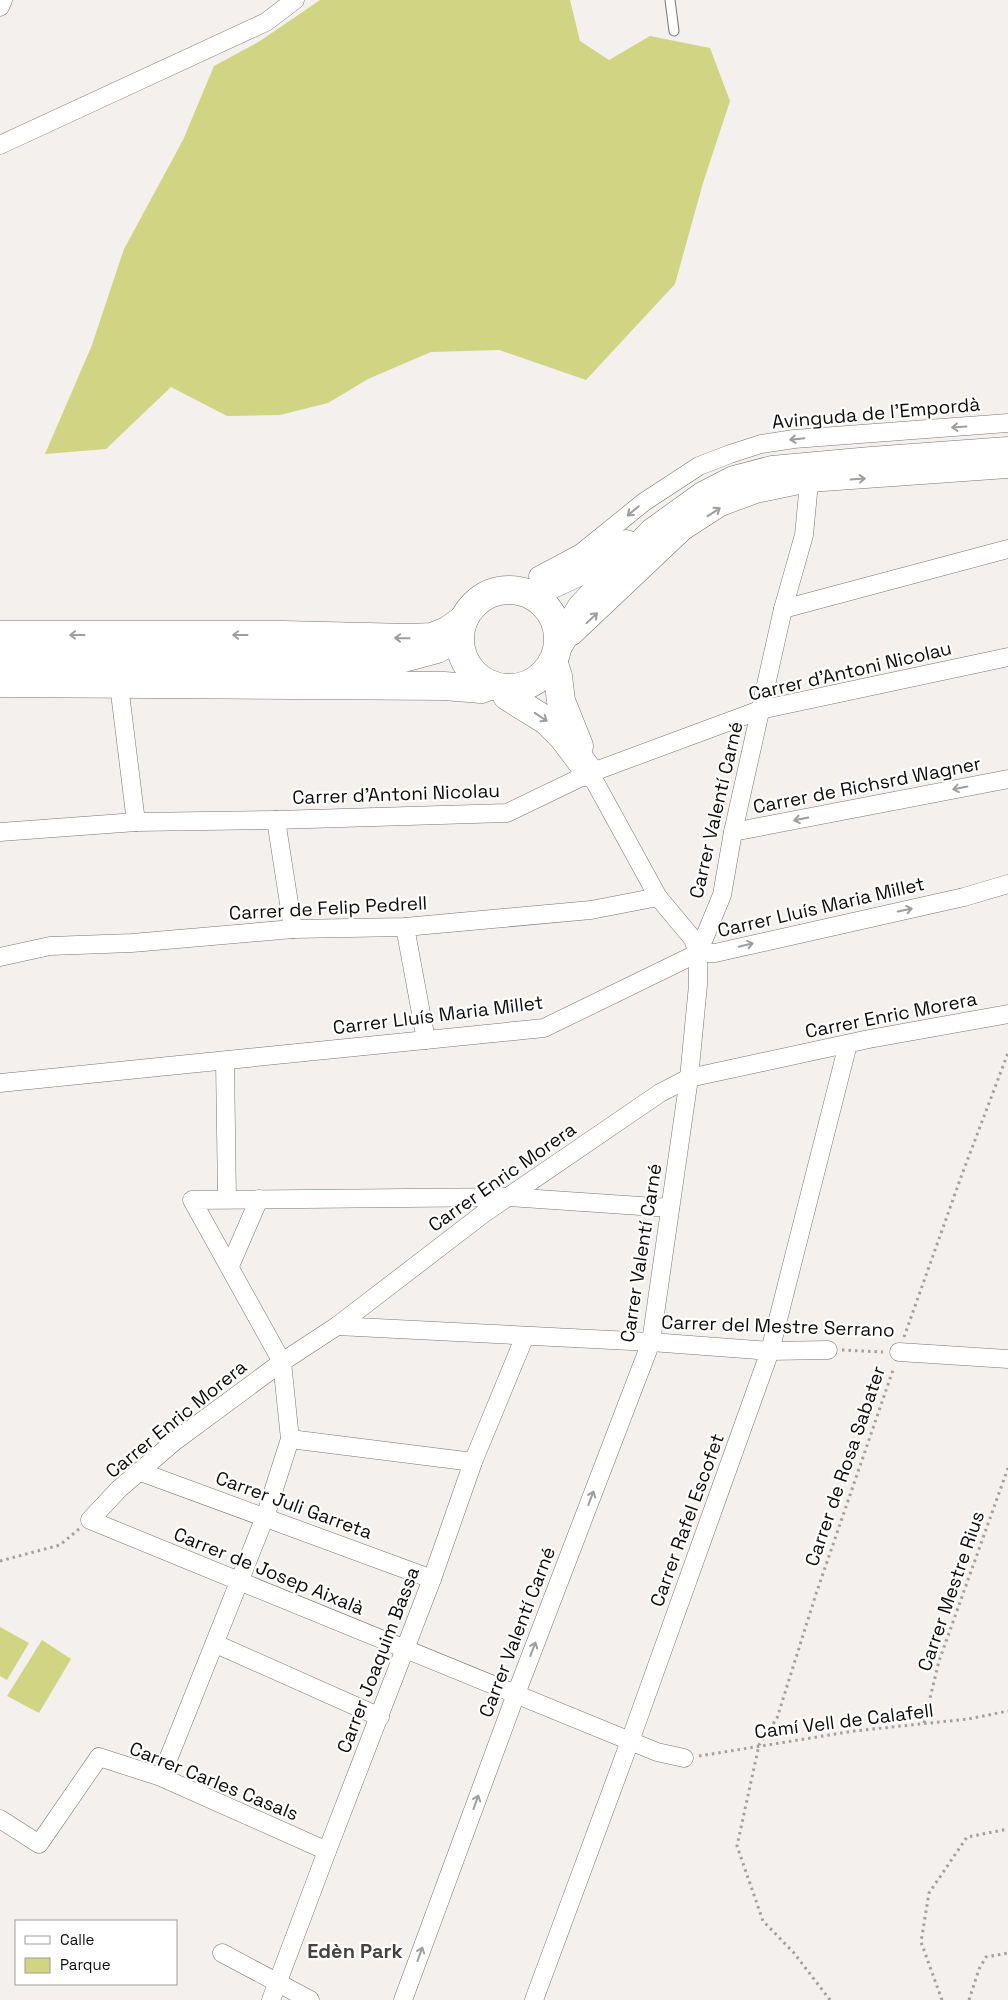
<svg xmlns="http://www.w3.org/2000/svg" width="1008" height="2000" viewBox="0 0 1008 2000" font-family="'Space Grotesk',sans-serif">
<rect width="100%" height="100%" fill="#f4f0ed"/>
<g fill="#d1d583">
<path d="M320,0h250l10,41 29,19 41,-24 60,12 20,53 -27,82 -28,101 -89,96 -87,-30 -68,2 -63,27 -40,24 -48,12 -53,1 -56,-29 -65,62 -61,5 47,-109 32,-96 59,-109 31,-74 46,-25z"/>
<path d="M0,1627l29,16 -22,37 -7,-4z"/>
<path d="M42,1640l29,19 -32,54 -32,-17z"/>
</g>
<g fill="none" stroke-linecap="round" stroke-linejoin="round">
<g stroke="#7a7573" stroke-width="11">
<path id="lane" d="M670,0l4,31"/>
</g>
<g stroke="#7a7573" stroke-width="19">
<g id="street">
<path d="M0,7l3,-7"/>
<path d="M0,145l266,-123 29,-22"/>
<path d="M538,576l43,-23 63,-51 55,-36 31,-12 31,-10 33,-5 214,-16"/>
<path d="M783,609l225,-60"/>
<path d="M573,636l111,-105 37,-24 35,-13 53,-11 199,-14"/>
<path d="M119,685l17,137"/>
<path d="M590,773l68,124 35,42 5,14"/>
<path d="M276,820l17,109"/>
<path d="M0,832l136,-10 140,-2 231,-7 83,-40 170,-63 248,-53"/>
<path d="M733,832l275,-53"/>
<path d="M405,927l21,113"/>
<path d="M0,957l50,-11 82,-3 161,-14 112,-2 186,-17 67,-13"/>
<path d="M225,1061l2,138"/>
<path d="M0,1083l544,-55 154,-75h17l249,-56 44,-13"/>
<path d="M230,1266l29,-67"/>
<path d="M337,1326l314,16 119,9 58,-1"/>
<path d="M899,1352l109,7"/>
<path d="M290,1439l183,23"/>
<path d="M141,1472l291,107"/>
<path d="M216,1644l164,73"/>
<path d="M684,1758l-27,-6 -567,-232 29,-31 56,-48 107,-79 55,-36 146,-112 177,-121 29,-15 180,-39 139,-25"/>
<path d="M161,1777l104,-260 25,-78 -8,-77 -90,-162 316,-3 162,11"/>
<path d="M0,1819l39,25 60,-87 62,20 166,74"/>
<path d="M222,1953l88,47"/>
<path d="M271,2000l56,-149 105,-272 41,-117 52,-126"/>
<path d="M403,2000l113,-306 135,-352 38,-264 9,-93v-32l24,-58 11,-63 50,-223 21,-74 5,-52"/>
<path d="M534,2000l96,-259 140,-390 78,-307"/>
</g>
</g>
<g stroke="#7a7573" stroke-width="29">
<g id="primary">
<circle cx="509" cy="639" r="49"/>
<path d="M530,594c33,-15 66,-28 96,-50"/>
<path d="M0,635h283l127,3 22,-1 15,-6 17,-12"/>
<path d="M558,646l23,-38 72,-76 50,-36 31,-16 38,-10 99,-9 137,-10"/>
<path d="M0,659h400l37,-10 7,-4"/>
<path d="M553,661l5,15 3,25 18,45"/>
<path d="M0,683l444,3 37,3 11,-4"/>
<path d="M504,688l3,8 40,25 16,16 27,36"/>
</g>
</g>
<g stroke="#a3a09d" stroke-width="3" stroke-dasharray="2.5 4" stroke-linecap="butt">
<path d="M904,1337l57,-160 47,-124"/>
<path d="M842,1350l41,2"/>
<path d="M0,1561l60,-16 19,-16"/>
<path d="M924,1723l15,-62 69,-193"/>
<path d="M699,1756l155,-25 114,-12 40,-8"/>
<path d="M830,2000l-36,-47 -31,-32 -26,-75 22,-101 18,-27 39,-124 78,-227"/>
<path d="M942,2000l-21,-58 8,-49 38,-56 41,-8"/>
<path d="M969,2000l10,-31 7,-12 22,-4"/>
</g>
<use href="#lane" stroke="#fff" stroke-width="9"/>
<use href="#street" stroke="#fff" stroke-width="18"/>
<use href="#primary" stroke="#fff" stroke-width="28"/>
</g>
<defs><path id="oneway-shaft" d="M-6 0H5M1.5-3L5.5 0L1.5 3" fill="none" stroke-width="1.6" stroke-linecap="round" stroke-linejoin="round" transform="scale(1.25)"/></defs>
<g stroke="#9e9e9d">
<use href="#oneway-shaft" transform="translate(959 427) rotate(176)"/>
<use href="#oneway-shaft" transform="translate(797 439) rotate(174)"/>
<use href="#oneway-shaft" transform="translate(858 479) rotate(-4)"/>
<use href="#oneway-shaft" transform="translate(633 511) rotate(140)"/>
<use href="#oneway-shaft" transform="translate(714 512) rotate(-33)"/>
<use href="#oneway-shaft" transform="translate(592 618) rotate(-43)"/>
<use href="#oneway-shaft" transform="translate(77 635) rotate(180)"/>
<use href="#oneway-shaft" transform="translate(240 635) rotate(180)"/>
<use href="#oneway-shaft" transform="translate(402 638) rotate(-179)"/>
<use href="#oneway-shaft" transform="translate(541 717) rotate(34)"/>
<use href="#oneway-shaft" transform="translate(960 788) rotate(169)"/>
<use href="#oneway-shaft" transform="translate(801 819) rotate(169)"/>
<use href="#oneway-shaft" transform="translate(905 910) rotate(-12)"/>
<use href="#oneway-shaft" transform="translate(746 945) rotate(-13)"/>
<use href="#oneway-shaft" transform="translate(591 1498) rotate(-69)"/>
<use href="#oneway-shaft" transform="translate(533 1649) rotate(-69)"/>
<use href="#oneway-shaft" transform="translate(476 1802) rotate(-70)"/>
<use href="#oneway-shaft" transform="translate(420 1954) rotate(-70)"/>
</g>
<g text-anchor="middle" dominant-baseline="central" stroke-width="4.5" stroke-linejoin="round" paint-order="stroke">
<g font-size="19" fill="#0d0c0b" stroke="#fff">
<text transform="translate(876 413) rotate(-5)">Avinguda de l'Empordà</text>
<text transform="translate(850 671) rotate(-13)">Carrer d'Antoni Nicolau</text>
<text transform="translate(867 785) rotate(-11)">Carrer de Richsrd Wagner</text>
<text transform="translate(396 794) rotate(-2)">Carrer d'Antoni Nicolau</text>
<text transform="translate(716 810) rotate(-77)">Carrer Valentí Carné</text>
<text transform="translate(821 907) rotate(-13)">Carrer Lluís Maria Millet</text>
<text transform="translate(328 908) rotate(-3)">Carrer de Felip Pedrell</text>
<text transform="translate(438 1015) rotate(-7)">Carrer Lluís Maria Millet</text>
<text transform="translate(891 1015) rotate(-11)">Carrer Enric Morera</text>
<text transform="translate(502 1177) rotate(-35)">Carrer Enric Morera</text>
<text transform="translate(641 1253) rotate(-81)">Carrer Valentí Carné</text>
<text transform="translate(778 1326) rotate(2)">Carrer del Mestre Serrano</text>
<text transform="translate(176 1419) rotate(-39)">Carrer Enric Morera</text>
<text transform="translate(845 1466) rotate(-71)">Carrer de Rosa Sabater</text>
<text transform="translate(294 1505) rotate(20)">Carrer Juli Garreta</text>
<text transform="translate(687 1520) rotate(-70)">Carrer Rafel Escofet</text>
<text transform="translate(269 1571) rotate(22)">Carrer de Josep Aixalà</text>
<text transform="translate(951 1591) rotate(-71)">Carrer Mestre Rius</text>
<text transform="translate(517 1632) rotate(-69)">Carrer Valentí Carné</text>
<text transform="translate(378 1660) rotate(-69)">Carrer Joaquim Bassa</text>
<text transform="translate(844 1721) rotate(-7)">Camí Vell de Calafell</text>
<text transform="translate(214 1781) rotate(22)">Carrer Carles Casals</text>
</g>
<g font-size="20" font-weight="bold" fill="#464241" stroke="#fff">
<text x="355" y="1951">Edèn Park</text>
</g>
</g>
<rect x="15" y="1920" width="162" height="65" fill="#ffffff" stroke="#9e9e9d"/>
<rect x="25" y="1936" width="25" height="8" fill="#ffffff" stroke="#9e9e9d"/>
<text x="60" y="1945" font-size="15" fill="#0d0c0b">Calle</text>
<rect x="25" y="1958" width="25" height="15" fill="#d1d583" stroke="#9e9e9d"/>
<text x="60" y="1970" font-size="15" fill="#0d0c0b">Parque</text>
</svg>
